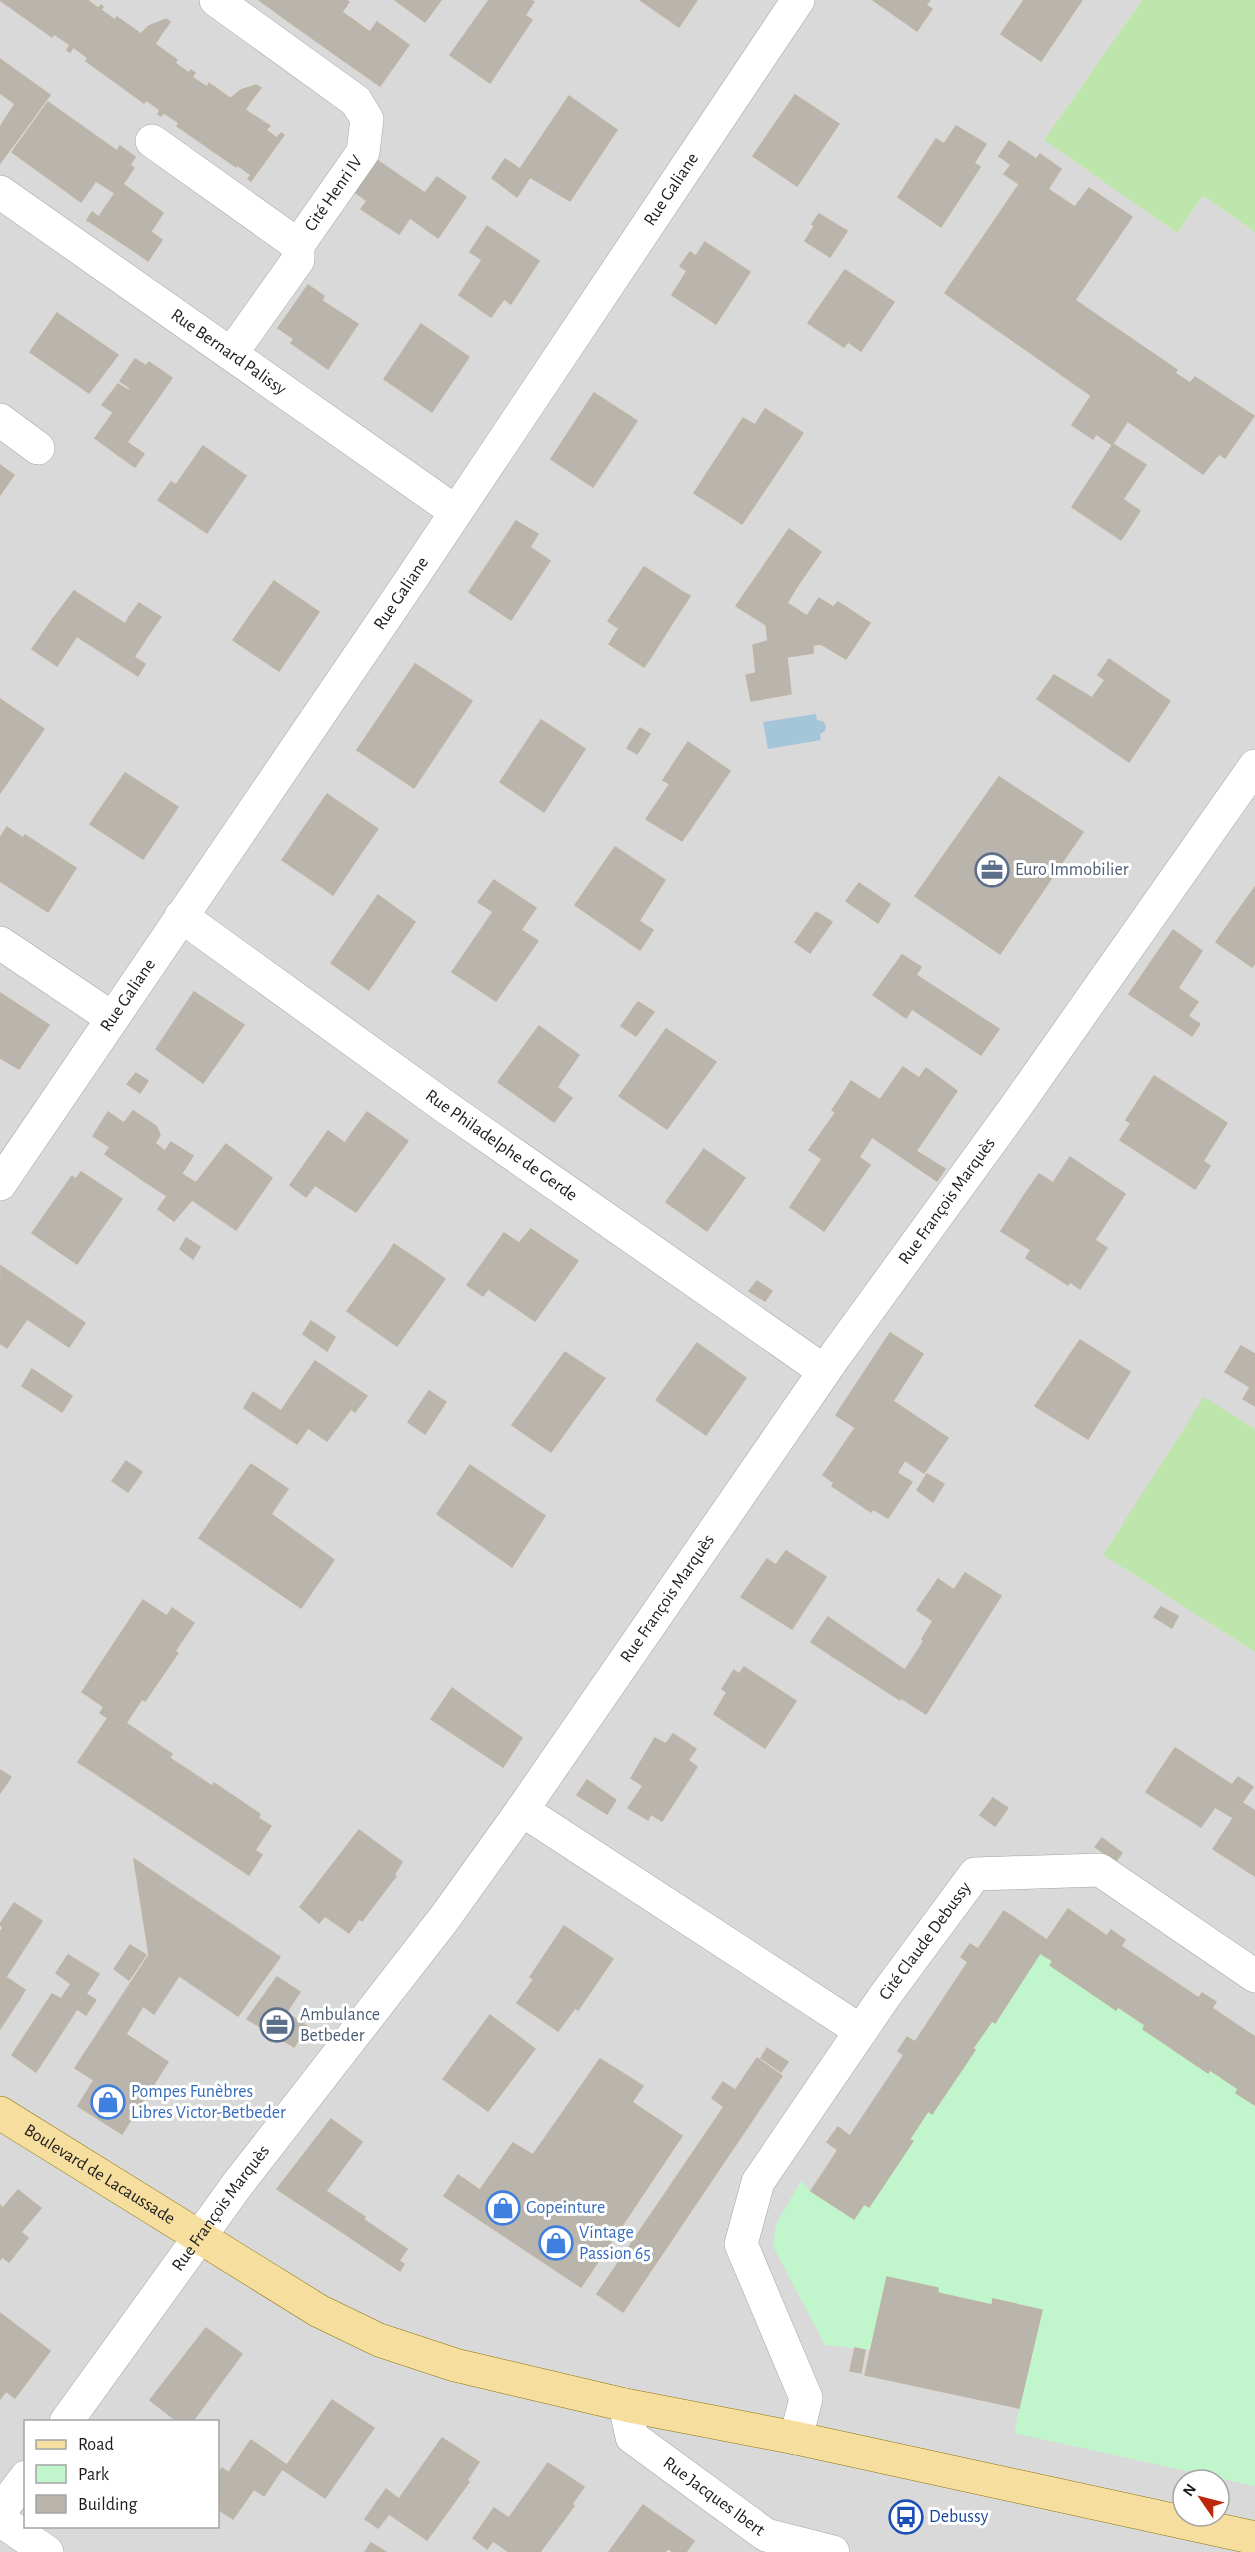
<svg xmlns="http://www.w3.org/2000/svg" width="1255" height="2552" viewBox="0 0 1255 2552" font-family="'Alegreya Sans',sans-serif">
<rect width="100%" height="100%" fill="#edebe2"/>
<path fill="#dad9d9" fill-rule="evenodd" d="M0,0h1142l-98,140 133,93 26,-37 52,36v1197l-152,126 152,97v900h-1255zM26,2422h192v104h-192zM1183,2480h36v36h-36z"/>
<g fill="#bee5ab">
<path d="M1142,0h113v232l-52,-36 -26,37 -133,-93z"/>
<path d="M1204,1397l51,32v223l-152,-97z"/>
</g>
<path fill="#c1f6cd" d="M1040,1953l13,8 -3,4 66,44 2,-2 90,66 2,-3 28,19 -2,4 19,12v381l-241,-53 28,-123 -49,-10 -1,5 -54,-12v-5l-51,-11 -17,73 -45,-5 -52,-99 3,-22 25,-43 10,10 42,28 11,-15 5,2 44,-64 -4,-2 19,-29 4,3 43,-64 -2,-2 19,-27 4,2z"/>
<path fill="#a5c5d8" d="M816,714l1,6 6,1 3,5 -1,5 -5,3 1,6 -53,9 -5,-27z"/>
<g fill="#b9b4ac" stroke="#beb4a6" stroke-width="1.5">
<path d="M0,0h87l11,8 3,-3 2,2 -2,3 14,10 2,-3 27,19 5,-7 11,7 -5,8 22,16 -2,3 14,10 2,-3 4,3 -3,4 15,10 2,-4 25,18 5,-7 11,8 -5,8 25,16 -4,4 11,8 4,-5 3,2 -33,46 -3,-2 3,-4 -14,-10 -1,2 -59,-41 2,-3 -15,-10 -3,3 -3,-2 2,-4 -14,-10 -2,3 -58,-42 2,-3 -15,-11 -3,5 -3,-2 3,-5 -16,-11 -2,3z"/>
<path d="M259,0h44l-15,21z"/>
<path d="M303,0h43l3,2 -7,10 14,10 -23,31 -45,-32z"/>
<path d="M395,0h46l-16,22z"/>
<path d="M489,0h42l3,2 -9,13 7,5 -42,63 -40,-28z"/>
<path d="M640,0h57l-18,27z"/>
<path d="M873,0h57l-4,5 6,4 -15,22z"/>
<path d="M1024,0h58l-41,61 -40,-27z"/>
<path d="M166,19l4,3 -10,14 -11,-7 -5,7 -3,-2 8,-8z"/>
<path d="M356,22l14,10 7,-10 32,23 -29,41 -47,-33z"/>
<path d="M0,59l50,36 -35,48 -15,-11v-5l15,-23 -15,-11z"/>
<path d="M256,85l5,3 -11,14 -11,-8 -5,7 -3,-3 10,-8z"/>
<path d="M795,95l44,29 -42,62 -44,-30z"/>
<path d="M569,96l48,34 -47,71 -40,-24 -13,20 -25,-19 13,-19 15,10z"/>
<path d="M48,102l69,49 -36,51 -69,-50z"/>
<path d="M956,126l30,18 -12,19 6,4 -39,60 -43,-30 38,-58 8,5z"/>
<path d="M0,132l15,11 -15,20z"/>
<path d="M1009,141l27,18 -17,25 -15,-10 7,-9 -12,-9z"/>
<path d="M120,146l15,11 -5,8 4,3 -11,16 40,29 -26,40 -50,-33 5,-8 7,5 16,-24 -19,-12z"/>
<path d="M1040,154l21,15 -13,20 27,18 14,-19 43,29 -57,83 102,70 -2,3 15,10 5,-6 59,39 -29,42 -6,-4 -16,20 -258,-181z"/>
<path d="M374,158l51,35 12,-16 29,20 -28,41 -28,-20 -11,16 -38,-25 6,-8 -15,-11z"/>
<path d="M819,214l28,17 -7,11 -28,-18z"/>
<path d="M815,225l25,17 -10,15 -25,-16z"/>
<path d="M487,226l52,35 -28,43 -7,-5 -13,18 -32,-22 23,-35 -12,-8z"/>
<path d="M151,232l11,8 -14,21 -11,-8z"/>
<path d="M705,242l45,30 -34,52 -44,-29 15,-24 -7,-5 10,-14 6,4z"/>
<path d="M845,270l49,32 -33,49 -13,-9 -4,5 -36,-24z"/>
<path d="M308,285l16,11 -2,5 36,23 -30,45 -37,-26 3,-4 -16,-11z"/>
<path d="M57,313l61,42 -29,38 -59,-41z"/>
<path d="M421,324l48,33 -37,55 -48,-33z"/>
<path d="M135,359l11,7 3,-4 23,16 -54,77 -23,-17 34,-47 1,-3 -10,-7z"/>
<path d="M118,384l11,7 -16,21 -11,-7z"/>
<path d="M594,393l43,28 -44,66 -42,-28z"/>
<path d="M1091,396l36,26 -15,23 -16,-11 -3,5 -21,-14z"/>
<path d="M765,409l38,24 -61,91 -48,-31 49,-75 12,7z"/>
<path d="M127,442l17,12 -9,13 -17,-12z"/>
<path d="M1113,444l33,21 -23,34 17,12 -19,29 -49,-33z"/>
<path d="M203,446l43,30 -39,57 -49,-33 13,-18 5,3z"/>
<path d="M0,465l14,10 -14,20z"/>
<path d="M516,521l22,13 -8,13 20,14 -39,59 -42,-28z"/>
<path d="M789,529l32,23 -23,33 -33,-21z"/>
<path d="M765,564l15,10 -28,42 -16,-10z"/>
<path d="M644,567l39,25 -21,34 6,4 -17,27 -33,-22 4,-5 -14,-9z"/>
<path d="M780,574l18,11 -11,18 20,13 12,-18 14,9 5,-5 32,21 -24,36 -25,-15 -8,1v8l-26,4 4,37 -40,7 -5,-26 10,-2 -3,-28 15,-4 -2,-16 -14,-9z"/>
<path d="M274,581l45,31 -40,59 -46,-31z"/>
<path d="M74,591l51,33 4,-7 22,14 -17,26 11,7 -7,12 -86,-56z"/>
<path d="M683,592l7,4 -22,34 -6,-4z"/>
<path d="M139,603l22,14 -10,14 -22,-14z"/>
<path d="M52,620l25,16 -20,30 -25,-17z"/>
<path d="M619,628l3,2 -4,5 33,22 -7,10 -35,-23z"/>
<path d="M1109,659l61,42 -41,61 -92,-63 17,-24 38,23 13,-18 -7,-5z"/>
<path d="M415,664l57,37 -58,87 -57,-38z"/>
<path d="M0,699l44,30 -44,64z"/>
<path d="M541,720l44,29 -41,63 -44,-30z"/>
<path d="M640,728l10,6 -13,20 -10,-6z"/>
<path d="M688,742l42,29 -48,70 -36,-22 24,-35 -7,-4z"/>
<path d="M125,773l53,34 -35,52 -53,-35z"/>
<path d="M999,777l84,55 -83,122 -85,-58z"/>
<path d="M327,794l51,35 -15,21 -9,-5 -29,44 -43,-29z"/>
<path d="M7,827l16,11 2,-3 51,33 -28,44 -48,-31v-43z"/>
<path d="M354,845l9,5 -30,45 -8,-6z"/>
<path d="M615,847l50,33 -26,41 14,9 -13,20 -65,-45z"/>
<path d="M494,880l42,28 -15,22 17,11 -42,60 -44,-29 41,-60 -15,-10z"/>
<path d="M859,883l31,21 -12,19 -32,-22z"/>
<path d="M1255,887v52l-25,-17z"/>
<path d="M378,895l37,27 -46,68 -38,-27z"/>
<path d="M816,912l16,10 -22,31 -15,-11z"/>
<path d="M1230,922l25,17v24l-3,4 -36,-25z"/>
<path d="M1173,930l29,21 -24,37 20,14 -10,14 12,8 -8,12 -63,-42z"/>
<path d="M902,955l19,12 -5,8 83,54 -18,26 -69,-46 -6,9 -33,-23z"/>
<path d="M194,992l50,33 -41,58 -47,-34z"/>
<path d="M0,993l49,32 -30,44 -19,-11z"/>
<path d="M638,1002l16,10 -18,24 -15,-10z"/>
<path d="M539,1026l40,29 -22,32 15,11 -18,24 -56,-40z"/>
<path d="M666,1029l50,33 -49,67 -48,-33z"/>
<path d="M903,1067l16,11 -33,49 -45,-30 10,-16 29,19z"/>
<path d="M926,1068l31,23 -41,60 29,18 -8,12 -105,-71 9,-13 45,30z"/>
<path d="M136,1073l12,8 -8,12 -13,-9z"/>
<path d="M1154,1076l73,47 -24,38 7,5 -15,23 -75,-49 11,-17 -5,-3z"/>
<path d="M133,1111l23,15 4,9 -5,8 10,8 6,-9 22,14 -20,31 -23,-16 -6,10 -39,-27 5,-7 -17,-11 15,-24 16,11z"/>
<path d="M367,1112l41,29 -52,71 -41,-27 -9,12 -16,-12 38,-54 17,12z"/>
<path d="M836,1112l36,25 -13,20 11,8 -46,66 -34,-24 32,-48 -13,-9z"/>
<path d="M226,1144l46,34 -36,52 -44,-30 -18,21 -16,-12 24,-35 14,9z"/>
<path d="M704,1149l41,29 -38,53 -41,-29z"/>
<path d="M1070,1157l55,37 -30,46 -70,-46 14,-20 14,9z"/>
<path d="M150,1171l23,16 -6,9 -23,-15z"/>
<path d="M81,1172l41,27 -45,65 -45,-31 40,-57 4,3z"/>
<path d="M1025,1194l82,54 -27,41 -10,-7 -2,3 -42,-27 5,-8 -30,-19z"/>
<path d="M531,1229l17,12 -3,4 30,20 -40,56 -47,-32 -5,7 -16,-11 37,-52 15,10z"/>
<path d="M186,1238l14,9 -7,12 -13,-10z"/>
<path d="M548,1241l30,20 -3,4 -30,-20z"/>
<path d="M394,1244l27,18 -6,11 -27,-19z"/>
<path d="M388,1254l27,19 6,-11 24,17 -48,67 -50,-35z"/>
<path d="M1,1266l84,57 -16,24 -42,-28 -20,29 -7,-5z"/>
<path d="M757,1281l15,10 -7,10 -16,-10z"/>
<path d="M311,1321l24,16 -8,14 -24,-17z"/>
<path d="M890,1333l33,21 -30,47 55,37 -24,35 -88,-58z"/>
<path d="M1080,1340l50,32 -42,67 -53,-33z"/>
<path d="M697,1343l49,35 -40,57 -50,-35z"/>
<path d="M1241,1346l14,8v25l-5,8 -25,-15z"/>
<path d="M565,1352l36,24 -25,34 3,3 -28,39 -39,-27z"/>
<path d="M315,1361l52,35 -12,16 -4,-3 -24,32 -31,-21 -11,16 -41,-28 9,-16 28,19z"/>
<path d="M32,1369l40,27 -10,16 -40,-26z"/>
<path d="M601,1376l4,2 -26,35 -3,-3z"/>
<path d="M1255,1379v27l-12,-7z"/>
<path d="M429,1391l17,11 -21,32 -17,-12z"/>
<path d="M296,1420l12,8 -11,16 -12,-8z"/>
<path d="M855,1428l50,32 -8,13 15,9 -24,36 -15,-9 -2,3 -39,-26 2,-3 -11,-8z"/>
<path d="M126,1461l16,11 -14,20 -16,-11z"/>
<path d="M251,1464l37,25 -17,25 63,46 -33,48 -102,-70z"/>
<path d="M470,1465l75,51 -33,51 -75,-53z"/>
<path d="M927,1474l17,10 -11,18 -16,-12z"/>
<path d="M786,1551l40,26 -34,52 -51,-32 26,-38 9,6z"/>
<path d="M965,1573l36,23 -75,118 -25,-16 -1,2 -68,-44 16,-25 57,39 19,-29 -2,-2 11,-18 -16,-11 21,-31 16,11z"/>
<path d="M143,1600l24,16 5,-8 22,15 -19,28 3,2 -33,48 -3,-2 -16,24 46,31 -2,4 42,28 2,-3 46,31 -2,4 13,8 -16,24 7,5 -13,20 -171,-113 30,-44 -8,-5 4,-6 -22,-15z"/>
<path d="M1161,1607l17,9 -6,12 -18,-11z"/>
<path d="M828,1617l20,14 -16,25 -21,-14z"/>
<path d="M744,1667l52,34 -31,47 -51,-34 13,-22 -5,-3 12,-19 5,4z"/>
<path d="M452,1688l70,50 -19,29 -72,-48z"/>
<path d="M673,1734l23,15 -8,11 9,7 -35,54 -11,-7 -3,6 -20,-12 15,-22 -12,-8 24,-40 11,6z"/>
<path d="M1175,1748l57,37 6,-8 15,10 -21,30 -17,-10 -14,20 -55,-35z"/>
<path d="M0,1770l11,7 -11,16z"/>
<path d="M587,1780l29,20 -9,14 -30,-19z"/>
<path d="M993,1798l15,10 -13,18 -15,-11z"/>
<path d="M1243,1803l12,8v65l-42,-27z"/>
<path d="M359,1830l43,32 -8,13 2,1 -34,45 -3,-2 -10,14 -24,-17 -6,7 -19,-16z"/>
<path d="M1102,1838l20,15 -6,8 -21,-14z"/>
<path d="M134,1859l146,98 -42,59 -89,-61z"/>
<path d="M14,1903l28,18 -42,65v-54l3,-4 -3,-4z"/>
<path d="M1068,1909l39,27 4,-6 14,10 -4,6 78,52 3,-5 14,9 -4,6 43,29v68l-19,-12 2,-4 -28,-19 -2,3 -65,-44 2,-4 -27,-18 -2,3 -66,-45 3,-4 -13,-8 -45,70 -3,-2 -19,27 2,2 -43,64 -4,-3 -19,29 4,1 -44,66 -5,-3 -10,15 -43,-28 27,-41 -6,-4 10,-16 8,6 54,-81 -6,-4 9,-14 8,5 53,-80 -7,-5 9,-13 8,5 26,-38 43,29z"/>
<path d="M564,1926l49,33 -35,51 -3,-2 -17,23 -41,-28 17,-24 -4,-2z"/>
<path d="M130,1945l16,10 -17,25 -15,-11z"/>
<path d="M68,1955l31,19 -13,20 10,6 -10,15 -9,-6 -41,63 -24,-17 40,-61 9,5 10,-15 -15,-11z"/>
<path d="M149,1955l30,21 -25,38 -11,-8 -17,28 42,28 -46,72 -44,-28 16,-26 -19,-12z"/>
<path d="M6,1977l19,13 -6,10 -19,-12z"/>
<path d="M277,1977l23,15 -14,21 21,13 -13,21 -47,-28z"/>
<path d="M0,1988l19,12 -19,29z"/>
<path d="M490,2015l45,34 -47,62 -45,-32z"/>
<path d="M767,2048l21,14 -7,10 -20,-14z"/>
<path d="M757,2058l25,18 -159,236 -26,-18z"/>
<path d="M600,2059l43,27 -11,16 50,34 -101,151 -137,-91 14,-21 22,15 33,-47 20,12z"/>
<path d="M723,2082l12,8 -11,17 -12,-9z"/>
<path d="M331,2119l31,23 -36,49 39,26 -14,21 -74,-49z"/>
<path d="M838,2127l4,3 -10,16 -5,-4z"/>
<path d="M18,2190l23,18 -20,24 7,6 -19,24 -7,-5 -2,3v-55l3,3z"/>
<path d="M363,2219l44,30 -8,12 5,3 -4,7 -49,-33z"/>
<path d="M887,2277l51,11v5l54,12 1,-6 49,11 -23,98 -154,-33z"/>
<path d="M0,2313l50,38 -35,47 -9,-7 29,-37 -35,-27z"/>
<path d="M0,2327l35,27 -35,45z"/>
<path d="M206,2328l36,26 -50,68h-14l-28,-22z"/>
<path d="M855,2348l10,2 -4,23 -11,-2z"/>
<path d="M332,2400l42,28 -49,70 -43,-29 -18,27 -15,-10 22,-32 16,11z"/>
<path d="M442,2438l37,24 -12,18 2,2 -42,58 -38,-26 -11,14 -13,-9 21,-30 13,10z"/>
<path d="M251,2440l20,14 -22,32 -20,-14z"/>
<path d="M548,2463l36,24 -12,17 2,2 -34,46h-31l-16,-11 -6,8 -14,-11 21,-30 15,10z"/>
<path d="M222,2468l15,10 -19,27v-30z"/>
<path d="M237,2478l17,11 -21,30 -15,-10v-4z"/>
<path d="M643,2505l51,36 -8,11h-13l-5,-4 -3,4h-56z"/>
<path d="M371,2543l15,9h-21z"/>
</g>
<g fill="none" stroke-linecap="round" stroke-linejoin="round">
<g stroke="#a3a3a3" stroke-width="34">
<g id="minor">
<path id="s1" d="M152,141l146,104 65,-93 4,-33 -11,-18 -140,-101"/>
<path id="s2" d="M0,192l456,320"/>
<path d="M231,354l67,-94v-15"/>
<path d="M0,420l38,28"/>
<path id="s3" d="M181,916l266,192 377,263"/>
<path d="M0,943l112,75"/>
<path id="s4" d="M0,1184l404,-594 394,-590"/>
<path d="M522,1810l339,221"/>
<path id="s5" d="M625,2405l7,32 134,98 67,17"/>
<path id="s6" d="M66,2422l171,-237 206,-265 79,-110 313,-454 182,-251 238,-339"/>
<path id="s7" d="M796,2438l10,-40 -65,-154 17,-62 126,-185 91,-123 125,-4 155,106"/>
<path d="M0,2512l26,-35"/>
<path d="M0,2520l47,32"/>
</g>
</g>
<g stroke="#8c7508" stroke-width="34">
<g id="major">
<path id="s8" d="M0,2113l319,198 60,29 76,25 170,40 171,33 459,100"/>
</g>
</g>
<use href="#minor" stroke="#fff" stroke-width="33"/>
<use href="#major" stroke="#f6de9e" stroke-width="33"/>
</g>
<defs>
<g id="office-ring" transform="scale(1.725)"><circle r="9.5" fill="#fff" stroke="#5c6f8a" stroke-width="1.5"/><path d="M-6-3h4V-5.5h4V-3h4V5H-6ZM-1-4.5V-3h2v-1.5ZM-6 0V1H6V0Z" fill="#5c6f8a"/></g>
<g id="shop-ring" transform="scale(1.725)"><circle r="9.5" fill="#fff" stroke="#3f7fe0" stroke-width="1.5"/><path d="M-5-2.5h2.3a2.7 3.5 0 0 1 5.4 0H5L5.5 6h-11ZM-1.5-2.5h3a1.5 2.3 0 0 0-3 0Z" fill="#3f7fe0"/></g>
<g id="bus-ring" transform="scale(1.725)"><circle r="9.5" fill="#fff" stroke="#1a4fb4" stroke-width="1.5"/><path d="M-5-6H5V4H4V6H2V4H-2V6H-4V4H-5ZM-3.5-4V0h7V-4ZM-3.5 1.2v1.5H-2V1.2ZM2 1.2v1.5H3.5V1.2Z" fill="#1a4fb4"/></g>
</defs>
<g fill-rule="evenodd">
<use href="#office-ring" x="992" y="870"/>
<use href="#office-ring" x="277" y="2025"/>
<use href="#shop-ring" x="108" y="2102"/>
<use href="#shop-ring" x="503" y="2208"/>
<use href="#shop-ring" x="556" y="2243"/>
<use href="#bus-ring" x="906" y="2517"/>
</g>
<g text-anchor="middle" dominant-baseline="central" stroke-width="6" stroke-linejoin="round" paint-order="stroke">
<g font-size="18" fill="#1c1c1c" stroke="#fff">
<text stroke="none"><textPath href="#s4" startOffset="1200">Rue Galiane</textPath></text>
<text stroke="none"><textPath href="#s1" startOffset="242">Cité Henri IV</textPath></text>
<text stroke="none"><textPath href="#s2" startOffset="279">Rue Bernard Palissy</textPath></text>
<text stroke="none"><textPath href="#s4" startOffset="714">Rue Galiane</textPath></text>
<text stroke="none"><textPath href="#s4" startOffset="228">Rue Galiane</textPath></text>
<text stroke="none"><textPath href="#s3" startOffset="394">Rue Philadelphe de Gerde</textPath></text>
<text stroke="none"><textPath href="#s6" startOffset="1506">Rue François Marquès</textPath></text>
<text stroke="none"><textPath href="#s6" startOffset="1020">Rue François Marquès</textPath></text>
<text stroke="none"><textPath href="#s7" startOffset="566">Cité Claude Debussy</textPath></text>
<text stroke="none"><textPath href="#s8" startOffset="117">Boulevard de Lacaussade</textPath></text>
<text stroke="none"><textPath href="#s6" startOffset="264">Rue François Marquès</textPath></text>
<text stroke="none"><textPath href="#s5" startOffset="134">Rue Jacques Ibert</textPath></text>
</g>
<g font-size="18" fill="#4e5e75" stroke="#fff" text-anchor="start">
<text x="1015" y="870">Euro Immobilier</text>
<text x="300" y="2015">Ambulance<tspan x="300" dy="21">Betbeder</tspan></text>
</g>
<g font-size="18" fill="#366cbe" stroke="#fff" text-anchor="start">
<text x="131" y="2092">Pompes Funèbres<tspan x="131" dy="21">Libres Victor-Betbeder</tspan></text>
<text x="526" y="2208">Gopeinture</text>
<text x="579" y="2233">Vintage<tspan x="579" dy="21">Passion 65</tspan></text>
</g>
<g font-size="18" fill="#164399" stroke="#fff" text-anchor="start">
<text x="929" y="2517">Debussy</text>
</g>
</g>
<rect x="24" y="2420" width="195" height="108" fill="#ffffff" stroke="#a4a4a4" stroke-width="1.5"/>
<rect x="36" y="2440" width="30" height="9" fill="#f6de9e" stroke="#a4a4a4" stroke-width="1.5"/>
<text x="78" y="2450" font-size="18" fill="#1c1c1c">Road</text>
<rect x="36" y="2465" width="30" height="18" fill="#c1f6cd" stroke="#a4a4a4" stroke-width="1.5"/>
<text x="78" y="2480" font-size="18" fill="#1c1c1c">Park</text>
<rect x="36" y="2495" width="30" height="18" fill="#b9b4ac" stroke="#a4a4a4" stroke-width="1.5"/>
<text x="78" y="2510" font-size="18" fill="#1c1c1c">Building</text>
<g transform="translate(1201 2498) rotate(305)"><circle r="28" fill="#ffffff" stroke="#a4a4a4" stroke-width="1.5"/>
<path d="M0-4.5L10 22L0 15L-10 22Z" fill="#bd270b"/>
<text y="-9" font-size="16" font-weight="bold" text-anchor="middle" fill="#1c1c1c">N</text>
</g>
</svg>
